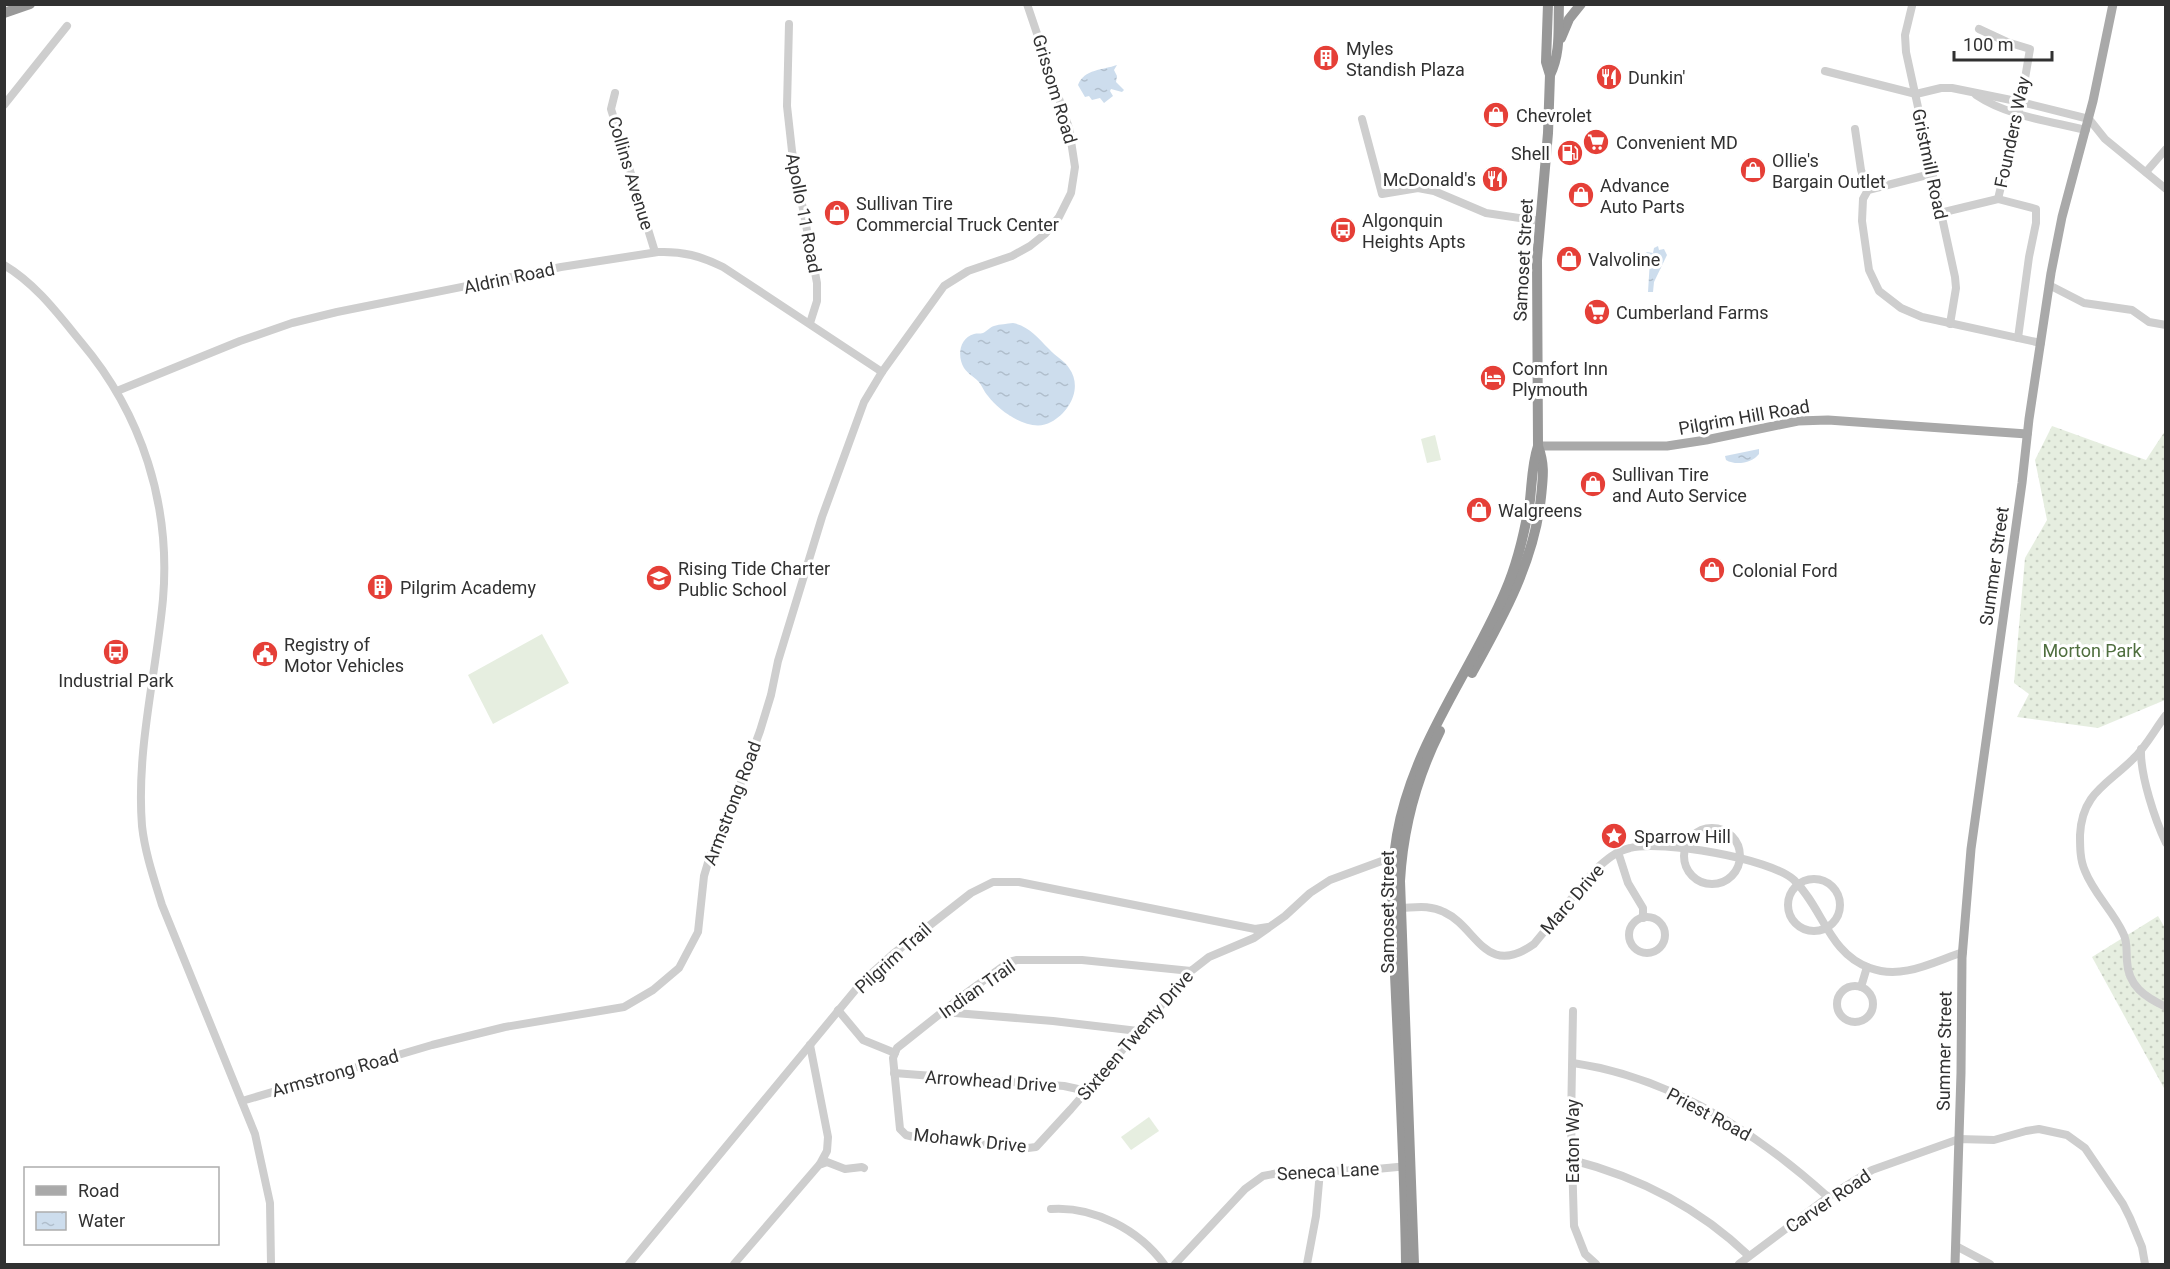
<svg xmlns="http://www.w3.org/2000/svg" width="2170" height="1269" viewBox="0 0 2170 1269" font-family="Roboto,sans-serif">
<defs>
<pattern id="grass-dots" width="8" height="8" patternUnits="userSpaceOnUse" patternTransform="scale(1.5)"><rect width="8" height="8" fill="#e6eee0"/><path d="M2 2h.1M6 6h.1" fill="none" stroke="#c6cdc1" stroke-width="1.8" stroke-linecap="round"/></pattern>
<pattern id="water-ripples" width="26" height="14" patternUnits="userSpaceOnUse" patternTransform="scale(1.5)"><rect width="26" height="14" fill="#cddded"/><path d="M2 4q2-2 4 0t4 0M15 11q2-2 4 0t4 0" fill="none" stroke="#b0becc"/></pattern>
</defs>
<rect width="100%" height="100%" fill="#fff"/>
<g fill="url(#grass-dots)">
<path d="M2052,426l94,34 19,-29v269l-67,28 -81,-11 12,-23 -15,-11 11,-125 22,-38 -12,-60z"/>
<path d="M2158,916l7,12v162l-73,-133z"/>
</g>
<g fill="#e6eee0">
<path d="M1435,435l6,25 -14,3 -6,-24z"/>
<path d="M542,634l27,49 -76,41 -25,-49z"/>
<path d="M1149,1117l10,14 -28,19 -10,-13z"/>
</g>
<g fill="url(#water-ripples)">
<path d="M1117,65l-3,5 3,6 -1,6 8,8 -2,2 -11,-3 -1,2 3,5 -9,7 -4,-5 -8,2 -3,-4 -4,1 -7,-12c6,-16 25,-15 39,-20z"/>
<path d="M1658,246l1,4 5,-1 3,6 -13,27 -1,10h-5l2,-32 -6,-5 3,-3 6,1 1,-5z"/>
<path d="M1013,323c16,3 25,15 36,26 6,7 16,12 20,19 14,19 1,44 -18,54 -20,12 -51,-10 -63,-26 -4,-4 -6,-11 -10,-15 -5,-5 -10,-7 -14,-13 -7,-11 -5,-30 10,-34 3,-1 6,0 9,-1 4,-2 7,-6 11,-7 6,-2 13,-2 19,-3z"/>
<path d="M1759,449v5c-7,9 -23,12 -33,6l-1,-4z"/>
</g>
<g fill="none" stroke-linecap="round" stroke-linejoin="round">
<g stroke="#cecece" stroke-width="8">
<path d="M1912,6l-7,29 1,17 49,225 1,11 -6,36"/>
<path d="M789,24l-2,82 5,45 25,132v18l-7,22"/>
<path d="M1979,29l28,13 23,7 -9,53 -23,97"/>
<path d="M1825,71l91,23 25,-6h11l69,14 68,17 16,20 61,50"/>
<path d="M615,93l-4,16 44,143"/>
<path d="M1976,95c31,21 73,26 110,35"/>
<path d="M4,105l63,-79"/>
<path d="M1362,119l20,75 36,-6 16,3 52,22 54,8"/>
<path d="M1855,129l6,41 7,20"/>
<path d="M2146,172l20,-23"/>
<path d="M1931,174l-63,16 -5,9 -1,22 7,49 10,21 22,17 21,9 119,26"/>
<path d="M1940,213l58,-14 38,10v14l-7,34 -11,81"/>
<path d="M4,265c32,19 54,49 77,77 61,72 90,163 82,257 -7,76 -27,151 -21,227 3,27 12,53 20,79l93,229 15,69 1,61"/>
<path d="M2049,285l35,18 48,7 17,12 17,3"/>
<path d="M117,391l123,-50 52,-18 45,-11 224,-45 97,-15c24,-1 43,4 65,15l159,105"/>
<path d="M2166,715c-11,14 -20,32 -33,44 -26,26 -51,34 -53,76 0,12 0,25 5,36 9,23 28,40 38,62 5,9 3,18 4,28 1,25 18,36 39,46"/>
<path d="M2141,749c-1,26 14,71 25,94"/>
<circle cx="1712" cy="856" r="28"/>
<path d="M1618,852l10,31 15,25v10"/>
<circle cx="1814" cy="905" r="26"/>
<path d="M1397,908c17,0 31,-4 47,4 33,15 41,67 90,32l61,-74c11,-10 21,-19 35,-22 31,-8 140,10 164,32 29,28 35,74 76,88 32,12 63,-6 93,-16"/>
<circle cx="1647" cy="935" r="18"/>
<path d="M1191,971l-109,-11h-65l-8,2 -44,32 -68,54 -4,10 7,71 6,6 20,5 102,8 8,-1 35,-38 120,-138 18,-14 45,-19 31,-22 25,-23 20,-13 68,-25"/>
<circle cx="1855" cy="1004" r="18"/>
<path d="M1861,987l6,-20"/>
<path d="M838,1010l25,30 32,13"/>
<path d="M1573,1011l-2,112 3,103 11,28 11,10"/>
<path d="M943,1012l110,9 85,10"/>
<path d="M810,1045l18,92 -1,14 -7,13"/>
<path d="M1573,1063c97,14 183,69 255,134"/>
<path d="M894,1073l170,13 23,5"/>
<path d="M242,1101l190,-56 73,-18 119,-20 29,-17 26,-22 19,-36 6,-56 6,-20 29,-68 21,-57 11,-36 7,-34 44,-144 42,-115 18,-30 62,-86 24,-15 44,-15 18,-10 15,-12 14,-17 12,-24 4,-26 -6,-39 -42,-124"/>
<path d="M1572,1160c67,17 127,48 177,96"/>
<path d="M1051,1209c43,-3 88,21 113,55"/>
<path d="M1956,1246l34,18"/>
<path d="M629,1264l233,-282 31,-28 78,-61 22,-11h26l216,43 20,4 13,-2"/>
<path d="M734,1264l85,-99 8,-3 18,7 17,-2 2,1"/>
<path d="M1175,1264l70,-75 18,-13 21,-4 82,-2 42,-4"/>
<path d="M1307,1264l9,-48 4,-45"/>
<path d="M1739,1264l89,-67 44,-27 87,-31 35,1 32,-9 13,-2 28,6 18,13 38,56 7,14 12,29 3,17"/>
</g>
<g stroke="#a9a9a9" stroke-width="9">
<path d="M1538,446h129l39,-6 92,-19 30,-1 199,14"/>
<path d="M1955,1264l6,-191 1,-115 9,-109 51,-366 7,-64 22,-146 11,-56 31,-116 20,-97"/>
</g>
<g stroke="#989898" stroke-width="10">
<path d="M4,13l26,-9"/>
<path d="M1561,38l8,-19 12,-15"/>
<path d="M1550,75c11,-23 8,-45 9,-71"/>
<path d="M1472,673c31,-56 62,-111 69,-176 2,-20 4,-32 -3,-51"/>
<path d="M1406,1264c-1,-89 -6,-178 -10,-267 -2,-53 -8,-109 1,-162 16,-91 73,-161 108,-243 13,-30 20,-61 25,-92 2,-18 2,-36 8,-54l-1,-186 11,-127 2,-58 -4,-13 2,-58"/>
<path d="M1414,1264l-14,-383c3,-53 16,-102 40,-150"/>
</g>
</g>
<defs>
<g id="building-disc" transform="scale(1.35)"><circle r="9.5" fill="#e53f37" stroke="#fff"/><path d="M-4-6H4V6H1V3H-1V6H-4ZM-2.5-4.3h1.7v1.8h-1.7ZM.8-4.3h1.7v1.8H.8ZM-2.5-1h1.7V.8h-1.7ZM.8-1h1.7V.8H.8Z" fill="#fff"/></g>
<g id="restaurant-disc" transform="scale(1.35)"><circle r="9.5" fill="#e53f37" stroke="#fff"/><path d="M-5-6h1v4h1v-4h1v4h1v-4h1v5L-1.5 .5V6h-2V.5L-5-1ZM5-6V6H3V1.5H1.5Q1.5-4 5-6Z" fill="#fff"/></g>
<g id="shop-disc" transform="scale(1.35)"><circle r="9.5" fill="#e53f37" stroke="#fff"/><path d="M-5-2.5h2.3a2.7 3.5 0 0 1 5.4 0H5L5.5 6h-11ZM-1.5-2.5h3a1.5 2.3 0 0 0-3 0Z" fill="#fff"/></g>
<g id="supermarket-disc" transform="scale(1.35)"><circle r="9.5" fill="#e53f37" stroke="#fff"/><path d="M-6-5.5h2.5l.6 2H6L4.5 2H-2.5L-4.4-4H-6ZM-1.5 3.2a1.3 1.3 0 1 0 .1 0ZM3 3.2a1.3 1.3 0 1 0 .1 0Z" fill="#fff"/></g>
<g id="fuel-disc" transform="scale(1.35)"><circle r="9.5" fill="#e53f37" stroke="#fff"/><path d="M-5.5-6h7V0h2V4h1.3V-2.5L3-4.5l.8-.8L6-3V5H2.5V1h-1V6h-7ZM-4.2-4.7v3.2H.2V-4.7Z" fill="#fff"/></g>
<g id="bus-disc" transform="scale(1.35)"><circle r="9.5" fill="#e53f37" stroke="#fff"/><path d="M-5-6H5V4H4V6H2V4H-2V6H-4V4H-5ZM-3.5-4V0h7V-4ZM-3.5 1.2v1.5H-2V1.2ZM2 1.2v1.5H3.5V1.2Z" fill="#fff"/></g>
<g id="hotel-disc" transform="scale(1.35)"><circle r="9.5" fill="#e53f37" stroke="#fff"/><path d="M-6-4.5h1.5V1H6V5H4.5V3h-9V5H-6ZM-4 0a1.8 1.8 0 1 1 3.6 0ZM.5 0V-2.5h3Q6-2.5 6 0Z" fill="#fff"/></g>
<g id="school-disc" transform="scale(1.35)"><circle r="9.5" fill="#e53f37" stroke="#fff"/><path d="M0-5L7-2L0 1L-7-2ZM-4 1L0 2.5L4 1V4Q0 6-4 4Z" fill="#fff"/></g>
<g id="civic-disc" transform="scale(1.35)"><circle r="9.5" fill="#e53f37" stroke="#fff"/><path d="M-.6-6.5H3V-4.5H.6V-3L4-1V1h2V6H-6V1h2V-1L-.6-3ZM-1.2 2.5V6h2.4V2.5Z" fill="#fff"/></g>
<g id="sight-disc" transform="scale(1.35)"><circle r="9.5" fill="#e53f37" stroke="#fff"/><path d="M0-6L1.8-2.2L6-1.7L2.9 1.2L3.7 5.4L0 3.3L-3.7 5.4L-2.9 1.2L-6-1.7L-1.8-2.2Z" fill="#fff"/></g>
</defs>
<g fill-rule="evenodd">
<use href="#building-disc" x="1326" y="58"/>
<use href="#restaurant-disc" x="1609" y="77"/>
<use href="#shop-disc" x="1496" y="115"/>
<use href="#supermarket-disc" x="1596" y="142"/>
<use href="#fuel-disc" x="1570" y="153"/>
<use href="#shop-disc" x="1753" y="170"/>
<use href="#restaurant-disc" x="1495" y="179"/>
<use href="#shop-disc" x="1581" y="195"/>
<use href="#shop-disc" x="837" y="213"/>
<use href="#bus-disc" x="1343" y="230"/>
<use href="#shop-disc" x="1569" y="259"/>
<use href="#supermarket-disc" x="1597" y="312"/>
<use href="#hotel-disc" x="1493" y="378"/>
<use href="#shop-disc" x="1593" y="484"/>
<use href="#shop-disc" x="1479" y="510"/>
<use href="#shop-disc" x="1712" y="570"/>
<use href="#school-disc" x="659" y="578"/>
<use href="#building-disc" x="380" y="587"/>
<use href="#bus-disc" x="116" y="652"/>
<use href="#civic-disc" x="265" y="654"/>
<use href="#sight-disc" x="1614" y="836"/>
</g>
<g text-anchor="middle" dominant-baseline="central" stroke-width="6" stroke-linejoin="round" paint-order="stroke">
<g font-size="18" fill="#313131" stroke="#fff" text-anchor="start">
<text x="1346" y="48">Myles<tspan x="1346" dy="21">Standish Plaza</tspan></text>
<text x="1628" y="77">Dunkin'</text>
<text x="1516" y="115">Chevrolet</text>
<text x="1616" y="142">Convenient MD</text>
<text x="1550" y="153" text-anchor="end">Shell</text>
<text x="1772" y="160">Ollie's<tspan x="1772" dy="21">Bargain Outlet</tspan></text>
<text x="1476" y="179" text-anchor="end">McDonald's</text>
<text x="1600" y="185">Advance<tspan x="1600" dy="21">Auto Parts</tspan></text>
<text x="856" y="203">Sullivan Tire<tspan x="856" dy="21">Commercial Truck Center</tspan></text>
<text x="1362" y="220">Algonquin<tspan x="1362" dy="21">Heights Apts</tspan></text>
<text x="1588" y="259">Valvoline</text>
<text x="1616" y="312">Cumberland Farms</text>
<text x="1512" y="368">Comfort Inn<tspan x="1512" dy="21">Plymouth</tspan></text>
<text x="1612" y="474">Sullivan Tire<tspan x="1612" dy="21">and Auto Service</tspan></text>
<text x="1498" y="510">Walgreens</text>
<text x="678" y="568">Rising Tide Charter<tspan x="678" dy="21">Public School</tspan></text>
<text x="1732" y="570">Colonial Ford</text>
<text x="400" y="587">Pilgrim Academy</text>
<text x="284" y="644">Registry of<tspan x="284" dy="21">Motor Vehicles</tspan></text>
<text x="116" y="680" text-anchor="middle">Industrial Park</text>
<text x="1634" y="836">Sparrow Hill</text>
</g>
<g font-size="18" fill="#313131" stroke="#fff">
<text transform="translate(1055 89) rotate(73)">Grissom Road</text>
<text transform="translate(2012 132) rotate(-78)">Founders Way</text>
<text transform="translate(1930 164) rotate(78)">Gristmill Road</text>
<text transform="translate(631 173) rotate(73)">Collins Avenue</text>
<text transform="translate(804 213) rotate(79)">Apollo 11 Road</text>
<text transform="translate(1523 260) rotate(-87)">Samoset Street</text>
<text transform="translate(509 278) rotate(-12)">Aldrin Road</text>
<text transform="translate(1744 417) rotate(-10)">Pilgrim Hill Road</text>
<text transform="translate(1994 566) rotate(-82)">Summer Street</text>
<text transform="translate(732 803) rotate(-69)">Armstrong Road</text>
<text transform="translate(1572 899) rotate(-49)">Marc Drive</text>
<text transform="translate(1387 912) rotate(-90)">Samoset Street</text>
<text transform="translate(893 958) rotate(-42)">Pilgrim Trail</text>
<text transform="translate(977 989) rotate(-35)">Indian Trail</text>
<text transform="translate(1135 1035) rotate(-49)">Sixteen Twenty Drive</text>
<text transform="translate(1944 1051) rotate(-89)">Summer Street</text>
<text transform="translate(335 1073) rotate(-16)">Armstrong Road</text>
<text transform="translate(991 1081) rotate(4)">Arrowhead Drive</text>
<text transform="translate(1709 1114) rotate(28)">Priest Road</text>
<text transform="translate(970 1140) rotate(6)">Mohawk Drive</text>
<text transform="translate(1572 1141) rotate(-90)">Eaton Way</text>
<text transform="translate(1328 1171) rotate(-3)">Seneca Lane</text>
<text transform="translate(1828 1201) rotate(-34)">Carver Road</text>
</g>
<g font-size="18" fill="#4f6e3e" stroke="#fff">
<text x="2092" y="650">Morton Park</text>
</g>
</g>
<rect width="2170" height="1269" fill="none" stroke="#313131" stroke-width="12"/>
<rect x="24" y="1167" width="195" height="78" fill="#ffffff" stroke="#adadad" stroke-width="1.5"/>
<rect x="36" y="1186" width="30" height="9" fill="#a9a9a9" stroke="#adadad" stroke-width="1.5"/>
<text x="78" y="1197" font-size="18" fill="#313131">Road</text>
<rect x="36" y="1212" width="30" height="18" fill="url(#water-ripples)" stroke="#adadad" stroke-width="1.5"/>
<text x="78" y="1227" font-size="18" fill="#313131">Water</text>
<path d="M1954 51v9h98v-9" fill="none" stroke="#313131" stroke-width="3"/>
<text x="1963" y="51" font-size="18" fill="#313131" stroke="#ffffff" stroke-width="4.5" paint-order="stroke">100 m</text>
</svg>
